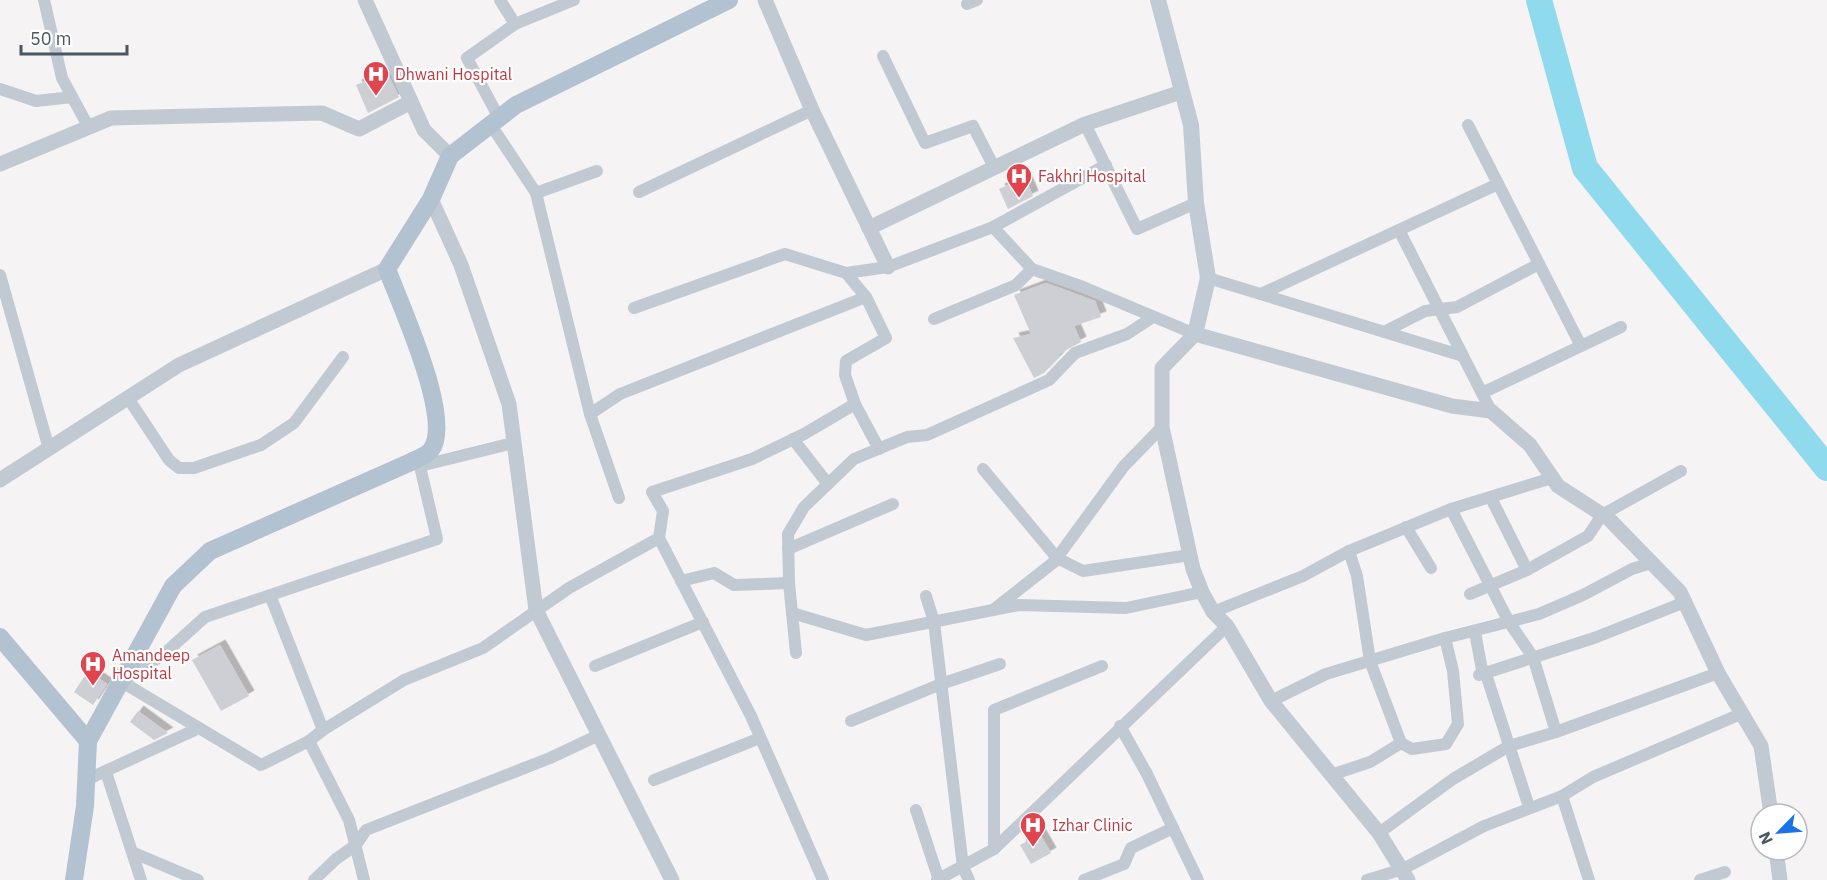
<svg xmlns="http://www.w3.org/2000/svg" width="1827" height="880" viewBox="0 0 1827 880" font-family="'IBM Plex Sans',sans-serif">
<defs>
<filter id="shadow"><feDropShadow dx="5.5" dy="-5.5" stdDeviation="0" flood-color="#0004"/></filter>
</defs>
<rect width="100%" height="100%" fill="#f5f3f3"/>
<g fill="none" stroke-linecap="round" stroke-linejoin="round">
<path stroke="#90daee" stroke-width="26" d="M1539,0l46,168 242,300"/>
</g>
<g fill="#cdcfd5" filter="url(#shadow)">
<path d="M387,72l12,25 -31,16 -12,-28z"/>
<path d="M1025,177l8,19 -25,13 -9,-20z"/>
<path d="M1046,283l49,18 6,16 -27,9 7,16 -22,12 1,2 -16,17 -10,5 -21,-40 18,-4 -17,-39z"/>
<path d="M220,645l29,51 -28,15 -29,-51z"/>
<path d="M88,671l19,13 -14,21 -19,-13z"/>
<path d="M138,711l30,22 -14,7 -24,-18z"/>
<path d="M1040,834l11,19 -20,11 -11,-19z"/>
</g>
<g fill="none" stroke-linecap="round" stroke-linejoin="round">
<g stroke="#c1cad2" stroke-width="12">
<path d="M44,0l18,78 27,50"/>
<path d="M500,0l15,24"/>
<path d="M967,4l10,-4"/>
<path d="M883,56l42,87 48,-17 22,43"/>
<path d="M0,89l36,12 36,-4"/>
<path d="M499,118l-32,-60 48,-34 59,-24"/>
<path d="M1085,124l52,105 59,-26"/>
<path d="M491,125l45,68 54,221 29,84"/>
<path d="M1468,125l113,221"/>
<path d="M639,192l173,-82"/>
<path d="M536,193l61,-22"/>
<path d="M993,227l39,42 51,18 112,47"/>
<path d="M1399,230l92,181"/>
<path d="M0,275l49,174"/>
<path d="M1208,278l255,78"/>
<path d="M1261,294l237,-110"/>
<path d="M634,308l151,-54 61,19"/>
<path d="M934,319l82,-34 16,-16"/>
<path d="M1384,332l41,-21 32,-4 82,-43"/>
<path d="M1482,393l139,-66"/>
<path d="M128,398l41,62 10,8h15l67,-23 33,-22 49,-66"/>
<path d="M855,404l-10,-29 1,-14 40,-23 -20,-41 -20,-24 42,-6 105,-40 113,-62"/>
<path d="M590,414l30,-20 246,-97"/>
<path d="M793,439l35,45"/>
<path d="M418,458l19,81 -232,78 -41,37 -42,28 139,83 48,-24 14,-11 81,-50 79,-32 86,-60 90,-50"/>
<path d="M420,466l93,-23"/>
<path d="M983,469l74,89 26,13 107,-16"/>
<path d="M1491,498l36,72"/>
<path d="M1451,509l58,113 24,35 23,75"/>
<path d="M1406,527l25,41"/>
<path d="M788,549l105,-45"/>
<path d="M1349,551l8,25 13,85 31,82 11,6 34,-5 12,-20 -5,-53 -8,-33"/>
<path d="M681,581l33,-8 20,12 55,-2"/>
<path d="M1470,594l57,-24 61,-34 14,-21 79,-44"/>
<path d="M270,595l53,135"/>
<path d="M926,596l8,26 29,245 6,13"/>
<path d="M993,610l61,-48 70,-96 38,-39"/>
<path d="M1213,612l90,-36 46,-25 102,-42 101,-31"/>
<path d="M792,613l74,22 153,-30 107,3 76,-16"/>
<path d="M1475,632l7,38 3,1 44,136"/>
<path d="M796,653l-7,-70 -1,-49 16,-27 50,-48 53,-22 20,-2 122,-55 26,-27 52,-19 26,-17"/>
<path d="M595,666l108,-44"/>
<path d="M1479,675l115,-37 91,-36"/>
<path d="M1271,701l55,-27 119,-36 94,-24 44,-19 49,-26 19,-6"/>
<path d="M851,721l90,-37 59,-20"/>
<path d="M1120,726l27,48 51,106"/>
<path d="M309,741l40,79 15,60"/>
<path d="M106,772l35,108"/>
<path d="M1331,775l39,-13 31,-19"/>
<path d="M86,780l113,-52"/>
<path d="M654,780l106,-42"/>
<path d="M1562,796l27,84"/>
<path d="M916,810l23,70"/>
<path d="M1379,833l74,-54 56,-33 47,-14 162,-59"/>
<path d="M994,849v-139l108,-44"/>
<path d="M134,853l64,27"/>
<path d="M314,880l22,-21 20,-14 10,-15 184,-72 49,-23"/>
<path d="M823,880l-72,-164 -92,-178 4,-27 -11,-19 100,-33 52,-25 51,-30 24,45"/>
<path d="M937,880l57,-31 233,-223"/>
<path d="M1084,880l40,-16 7,-16 42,-20"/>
<path d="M1367,880l36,-11 81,-43 78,-30 31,-19 150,-64"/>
<path d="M1700,880l25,-8"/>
</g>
<g stroke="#c1cad2" stroke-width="15">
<path d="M365,0l59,130 26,26"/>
<path d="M765,0l47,110 76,157"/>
<path d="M0,164l111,-46 211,-5 37,16 52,-27"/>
<path d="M431,199l30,66 48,139 27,206 136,270"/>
<path d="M869,228l216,-104 96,-32"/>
<path d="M0,480l179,-115 208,-96"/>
<path d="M1776,850l4,30"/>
<path d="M1408,880l-29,-47 -108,-132 -44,-75 -14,-14 -11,-20 -9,-23 -31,-142v-59l33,-34 257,72 39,5 39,34 28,41 51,33 71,73 38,81 43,73 10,68"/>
</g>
<path stroke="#c1cbd6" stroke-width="16" d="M1158,0l33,125 5,78 12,75 -13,56"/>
<g stroke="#b3c2d1" stroke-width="18">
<path d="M0,637l88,104"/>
<path d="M74,880l11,-74 3,-65 85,-155 37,-35 201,-89c6,-3 16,-7 20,-12 23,-30 -31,-146 -44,-181l44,-70 19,-43 66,-51 213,-105"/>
</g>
</g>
<defs>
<g id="hospital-pin" transform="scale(1.35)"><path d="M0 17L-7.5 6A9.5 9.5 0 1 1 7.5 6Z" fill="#e0444e" stroke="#fff"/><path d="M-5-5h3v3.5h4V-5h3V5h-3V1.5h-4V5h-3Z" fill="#fff"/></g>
</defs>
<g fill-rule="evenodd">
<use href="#hospital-pin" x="376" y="74"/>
<use href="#hospital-pin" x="1019" y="176"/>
<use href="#hospital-pin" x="93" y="664"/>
<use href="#hospital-pin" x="1033" y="825"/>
</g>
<g text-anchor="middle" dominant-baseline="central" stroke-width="4.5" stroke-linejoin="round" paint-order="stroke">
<g font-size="16" fill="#be3a42" stroke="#fff" text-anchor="start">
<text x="395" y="74">Dhwani Hospital</text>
<text x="1038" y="176">Fakhri Hospital</text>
<text x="112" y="655">Amandeep<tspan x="112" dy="18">Hospital</tspan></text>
<text x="1052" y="825">Izhar Clinic</text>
</g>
</g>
<g transform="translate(1779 832) rotate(245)"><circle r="28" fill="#ffffff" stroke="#b7bbc0" stroke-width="1.5"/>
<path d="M0-4.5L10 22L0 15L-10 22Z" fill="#1a73e8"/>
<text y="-9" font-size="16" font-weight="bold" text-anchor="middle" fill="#4a5661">N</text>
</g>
<path d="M21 45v9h106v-9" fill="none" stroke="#4a5661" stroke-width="3"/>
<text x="30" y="45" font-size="18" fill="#4a5661" stroke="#ffffff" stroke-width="4.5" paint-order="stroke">50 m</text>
</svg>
